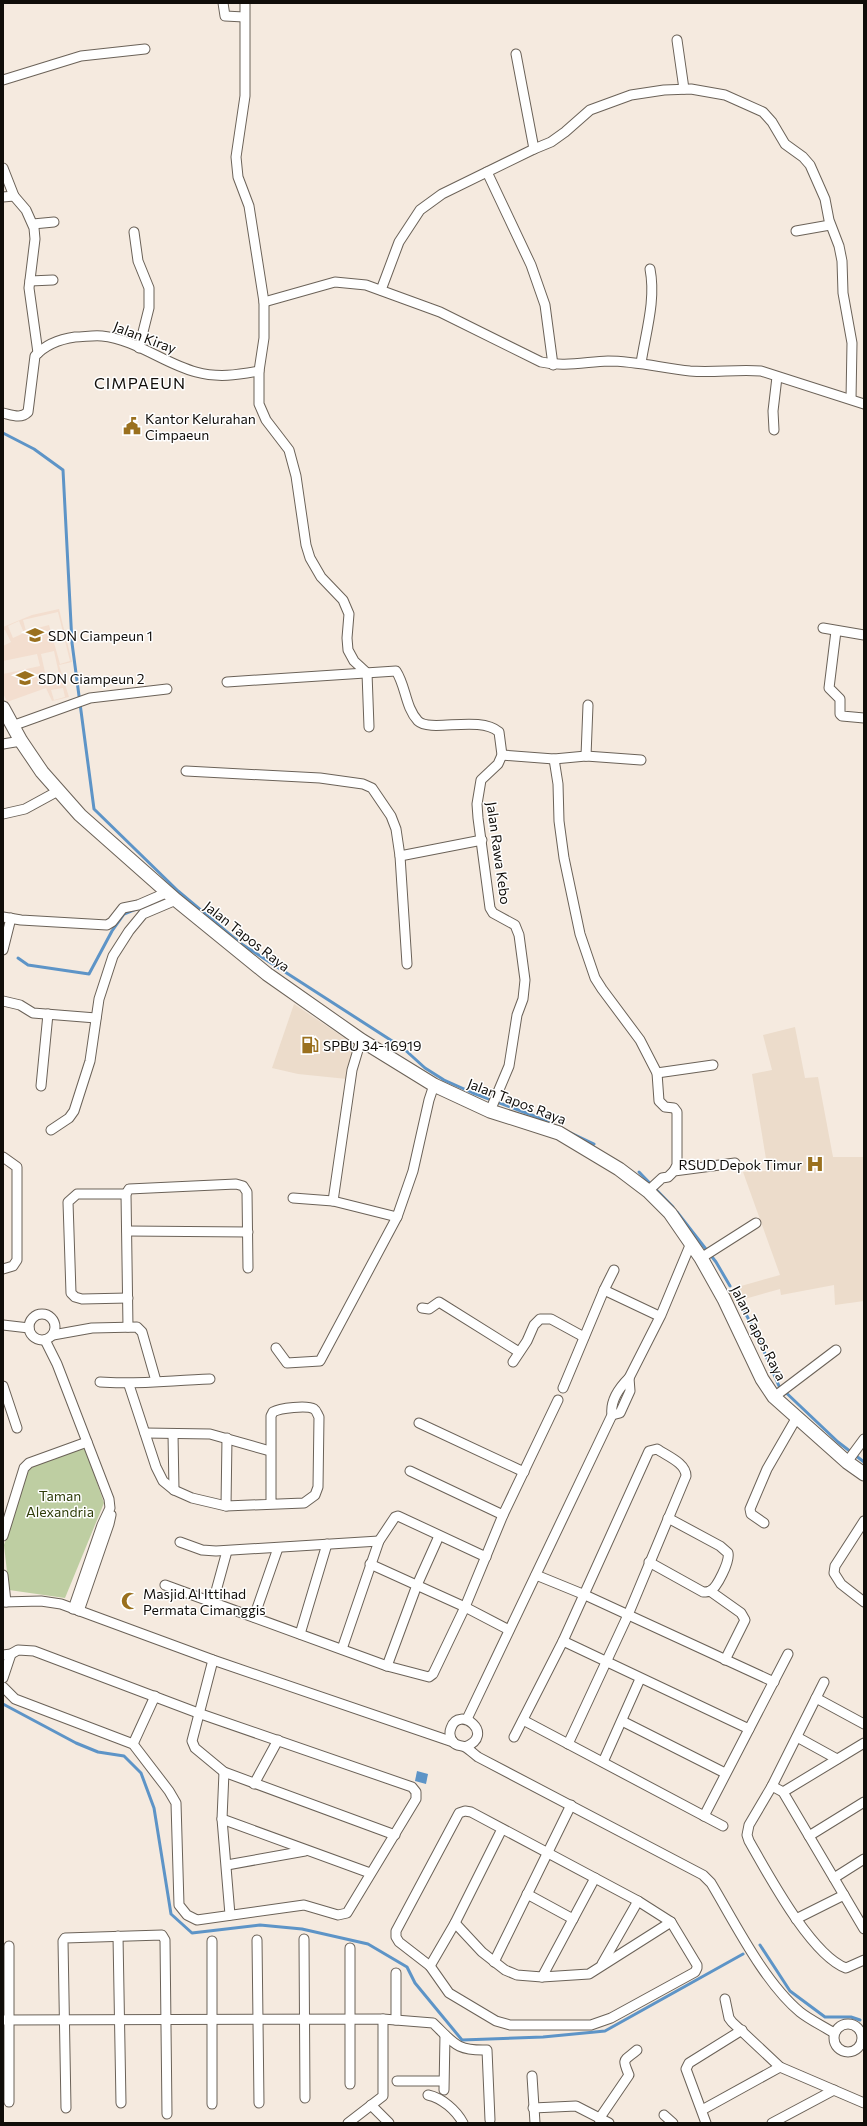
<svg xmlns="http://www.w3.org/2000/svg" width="867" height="2126" viewBox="0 0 867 2126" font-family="Commissioner,sans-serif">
<rect width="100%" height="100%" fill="#f5eadf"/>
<g fill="#ecdccb">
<path d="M294,1004l61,41 -8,34 -49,-5 -26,-6z"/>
<path d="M795,1027l10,51 13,-1 15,80h31v144l-29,4 -1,-20 -53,10 -1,-6 -53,15 -7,-12 60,-17 -37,-103 25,-1 -16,-97 20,-4 -9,-35z"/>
</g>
<path fill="#f3decf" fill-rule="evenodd" d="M59,609l13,53 -13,3 10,32 -17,4 -6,-13 -39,14 -4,-9v-19l37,-8 -3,-12 -34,7v-15l8,-4 -6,-12h-2v-3l29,-12zM58,612l12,49 -10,3 -11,-39 -23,6 -3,-11zM19,621l5,12 -11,5 -5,-12zM54,651l7,32 -13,3 -7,-32zM63,688l2,9 -11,3 -3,-10z"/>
<path fill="#becea2" d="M85,1447l19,56 -39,95 -56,-8 -5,-45 24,-77z"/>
<path fill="#5d94c7" d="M417,1771l11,3 -2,10 -11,-3z"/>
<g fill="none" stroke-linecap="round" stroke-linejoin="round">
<g stroke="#5d94c7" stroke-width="3">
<path d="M3,433l31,16 29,21 9,173 22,166 84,82 62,52 163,105 22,20 19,12 29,13 64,24 57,27"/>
<path d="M18,958l10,7 61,9 23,-43 12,-17 12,-5"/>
<path d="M639,1172l34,35"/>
<path d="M677,1212l39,50 14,24"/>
<path d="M740,1303l17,32 22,51 59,56 26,20"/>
<path d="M3,1704l73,39 22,9 26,4 17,17 13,35 17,106 21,19 68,-8 42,4 66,15 39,23 8,16 47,57 81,-3 62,-6 138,-77"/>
<path d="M760,1945l30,46 35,26h26l9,3"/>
</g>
<g stroke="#6b6258" stroke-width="11">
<g id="street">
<path d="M223,3l2,13 19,1"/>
<path d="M245,3v93l-9,61 2,20 11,29 15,96v36l-5,33v33l7,16 23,30 7,26 10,69 4,13 11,19 22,23 6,14 -2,24 1,12 6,11 13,12 2,54"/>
<path d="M677,40l7,49"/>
<path d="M3,80l78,-24 64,-7"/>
<path d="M534,149l17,-7 14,-10 25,-22 41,-15 33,-5 27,-1 34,6 38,17 9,10 13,22 18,13 7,8 15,34 4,21 10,26 3,15 1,32 9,50 -1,56"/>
<path d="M3,168l11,28 12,14 8,18 1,11 -6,49 9,65"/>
<path d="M487,172l44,93 14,40 8,60"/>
<path d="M3,197l11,-1"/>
<path d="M33,224l21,-2"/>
<path d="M796,231l34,-6"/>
<path d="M134,232l4,29 11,27v20l-10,40"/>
<path d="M30,281l23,-1"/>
<path d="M381,290l18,-48 21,-32 22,-16 92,-45 -18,-95"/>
<path d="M264,302l71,-20 31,3 74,27 101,50c22,5 44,0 67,-1 28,0 54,7 82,10 24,2 47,-2 71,0l103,33"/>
<path d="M641,363c5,-32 15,-63 9,-94"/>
<path d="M3,413c9,2 18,6 25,-1l7,-56c10,-11 26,-17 40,-19 9,0 18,-2 27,-1 33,3 63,28 94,36 22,6 41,3 63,-1"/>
<path d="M774,430l-1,-19 4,-34"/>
<path d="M823,628l41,7"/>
<path d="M836,631l-7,57 11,11v15l2,2 22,2"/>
<path d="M227,682l169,-11c10,15 9,36 22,50 13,12 61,-6 81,11l3,23 -4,9 -17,16 -4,24 1,14 12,90 3,5 22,12 4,10 6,45 -2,19 -6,16 -8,51 -19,45"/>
<path d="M12,726l78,-28 77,-9"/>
<path d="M3,744l18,-3"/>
<path d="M502,755l52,4 32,-3 55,4"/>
<path d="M586,756l2,-51"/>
<path d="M554,759l4,25 1,37 5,37 16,76 15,44 7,11 38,51 17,33 2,28 6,6 9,1 3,4v53l-3,6"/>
<path d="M186,771l134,7 43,6 9,4 19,28 5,13 4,27 7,108"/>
<path d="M3,814l22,-5 33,-18"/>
<path d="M400,856l82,-16"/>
<path d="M3,917l18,3 86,5 5,-3 11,-14 15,-3 30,-13"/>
<path d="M3,950l8,-32"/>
<path d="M3,1001l17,4 13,8 63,5"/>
<path d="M657,1073l56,-8"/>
<path d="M41,1086l7,-72"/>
<path d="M51,1130l18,-12 5,-7 16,-50 9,-62 14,-43 16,-25 14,-17 33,-14"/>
<path d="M3,1157l14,10v93l-4,6 -10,3"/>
<path d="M648,1191l14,-13 6,-1 6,-6 61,-8"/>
<path d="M126,1194h-49l-9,8 3,91 4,4 7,2 46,-1"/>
<path d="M293,1198l40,3 64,16"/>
<path d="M333,1201l19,-131 9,-30"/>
<path d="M127,1231l121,1"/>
<path d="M701,1258l55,-35"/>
<path d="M604,1290l55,26"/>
<path d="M422,1308l7,1 10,-7 80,50"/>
<circle cx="42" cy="1327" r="13"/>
<path d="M3,1325l26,3"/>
<path d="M128,1327l-2,-133 3,-5 107,-5 7,2 4,6 1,76"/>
<path d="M53,1335l39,-7 45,-1 5,5 14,49"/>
<path d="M45,1340l12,24 52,135 1,9 -8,17 -29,84"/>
<path d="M276,1348l11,15 33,-2 77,-144 16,-46 16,-71 5,-15"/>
<path d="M513,1362l14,-21 7,-16 6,-6h11l33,18"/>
<path d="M100,1382c36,3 73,-2 110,-3"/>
<path d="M129,1385l27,82 7,14 11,9 18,8 34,8 78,-3 11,-8 3,-8 1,-70c-2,-3 -2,-6 -5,-8 -7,-4 -34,-1 -41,3l-2,4v88"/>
<path d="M3,1386l14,42"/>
<path d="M563,1388l41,-98 10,-20"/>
<path d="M774,1397l62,-47"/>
<path d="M612,1415l8,-2 10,-22 -1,-13"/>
<path d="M419,1423l105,49"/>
<path d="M145,1433l65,1 60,17"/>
<path d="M173,1434l1,56"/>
<path d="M847,1462l17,-23"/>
<path d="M410,1471l93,44"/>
<path d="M226,1506l1,-68"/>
<path d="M864,1521l-29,45 -1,7 7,11 23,18"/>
<path d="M764,1523l-13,-9 -1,-5 17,-40 30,-52"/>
<path d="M3,1536l21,-68 5,-5 58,-21"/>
<path d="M180,1542l22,8 14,1 163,-10"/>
<path d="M649,1562l54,30c2,0 5,0 7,-1 7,-3 20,-30 18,-38l-8,-7 -52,-28"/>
<path d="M370,1564l95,43 44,23"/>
<path d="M3,1575l3,27"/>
<path d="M536,1575l49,20 189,87"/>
<path d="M165,1585l222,81 42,11 4,-3 32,-67 38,-92 55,-115"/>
<path d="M710,1591l31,22 4,7 -20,40"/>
<path d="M3,1602l38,-1 20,3 152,56 240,82"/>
<path d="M213,1602l14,-51"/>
<path d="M79,1611l30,-87 2,-9 -3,-1"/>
<path d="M254,1617l24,-69"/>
<path d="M300,1634l27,-90"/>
<path d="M563,1641l186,88"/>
<path d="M342,1649l37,-108 16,-24 3,-1 88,41"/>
<path d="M3,1655l8,-1 7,-4 16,1 164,62 214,74 4,5v7l-69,114 -9,2 -34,-10 -107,15 -10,-5 -8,-10 -3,-102 -7,-12 -36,-47 -118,-45 -12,-12"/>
<path d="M213,1660l-21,81 3,7 29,24 171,63"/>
<path d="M387,1666l30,-81 22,-49"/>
<path d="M3,1678l8,-24"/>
<path d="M824,1682l-52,104 -23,39 -2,10 2,6c19,33 62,114 97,127l18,-8"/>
<path d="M816,1698l48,26"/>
<path d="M467,1719l145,-304c-2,-14 8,-28 17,-37l32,-63 30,-72"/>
<path d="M523,1720l200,106"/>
<path d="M622,1721l103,52"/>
<path d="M514,1737l49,-96 86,-190 8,-2c10,7 29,14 29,27l-58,139 -60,129"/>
<path d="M797,1737l40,22"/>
<path d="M133,1744l22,-48"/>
<path d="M465,1747c32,-12 -6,-43 -14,-19 -2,5 -1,11 3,15 3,3 7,2 11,4 4,2 9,7 13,10l225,118 8,8c24,40 53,99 89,129 10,8 23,14 34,21"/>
<path d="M603,1762l37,-83"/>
<path d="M224,1772l-2,47 8,96"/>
<path d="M254,1784l24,-44"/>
<path d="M772,1786l11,6 81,137"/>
<path d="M783,1792l81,-49"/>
<path d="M465,1811l6,1 167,89 33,21 26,43v3l-2,4 -84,46 -20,7h-81l-14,-4 -47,-28 -19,-27 -31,-24 -3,-5v-6l63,-118z"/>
<path d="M704,1816l84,-162"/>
<path d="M222,1819l148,54"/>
<path d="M809,1836l55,-34"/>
<path d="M227,1865l78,-14"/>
<path d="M834,1878l30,-19"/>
<path d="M527,1894l46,25"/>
<path d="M796,1919l48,-24"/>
<path d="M455,1923l27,29 23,18 12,5 25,2 47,-3 82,-52"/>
<path d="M118,1936l3,167"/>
<path d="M304,1939l1,159"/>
<path d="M257,1940l2,163"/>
<path d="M9,1946v156"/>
<path d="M494,1962l77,-157"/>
<path d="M602,1964l36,-63"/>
<path d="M430,1966l25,-43 47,-94"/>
<path d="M542,1977l53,-99"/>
<path d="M725,1999l4,19 3,4 48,45 84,36"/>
<path d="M3,2020l380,-1 50,4c21,20 23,28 54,27l3,70"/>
<path d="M396,2020v-47"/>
<circle cx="848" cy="2038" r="14"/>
<path d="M532,2076l3,47"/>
<path d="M397,2081h46"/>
<path d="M350,2084v-136"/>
<path d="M444,2090l1,-55"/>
<path d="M428,2095c14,3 28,15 35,28"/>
<path d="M212,2104v-163"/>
<path d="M371,2105l18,18"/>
<path d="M66,2108l-3,-167 2,-3 97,-3 3,5 2,174"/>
<path d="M533,2108l43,-2 33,17"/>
<path d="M702,2110l78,-43"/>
<path d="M664,2115l9,8"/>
<path d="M599,2119l30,-44c-7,-17 -6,-13 8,-25"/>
<path d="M348,2123l35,-27v-77"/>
<path d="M706,2123l-20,-54 3,-6 53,-33"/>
<path d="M772,2123l62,-33"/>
</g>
</g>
<g stroke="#6b6258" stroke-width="15">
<path id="secondary" d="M3,708l18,33 21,31 38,43 96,85 91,74 94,66 73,45 56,26 69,22 60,36 29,22 22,22 31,45 23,41 38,80 12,18 73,65 17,12"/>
</g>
<use href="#street" stroke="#fff" stroke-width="9"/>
<use href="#secondary" stroke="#fff" stroke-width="13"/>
</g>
<defs>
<g id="civic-bare" transform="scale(1.38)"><path d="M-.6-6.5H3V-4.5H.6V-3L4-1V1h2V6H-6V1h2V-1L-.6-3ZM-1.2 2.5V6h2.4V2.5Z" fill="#9a701e" stroke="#fff" stroke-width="2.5" paint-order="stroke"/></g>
<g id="school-bare" transform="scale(1.38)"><path d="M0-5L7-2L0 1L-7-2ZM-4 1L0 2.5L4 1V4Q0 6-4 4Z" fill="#9a701e" stroke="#fff" stroke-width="2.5" paint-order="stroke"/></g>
<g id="fuel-bare" transform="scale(1.38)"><path d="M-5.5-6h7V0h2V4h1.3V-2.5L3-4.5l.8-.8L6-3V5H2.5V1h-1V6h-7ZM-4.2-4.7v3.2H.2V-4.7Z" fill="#9a701e" stroke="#fff" stroke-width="2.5" paint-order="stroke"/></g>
<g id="hospital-bare" transform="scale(1.38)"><path d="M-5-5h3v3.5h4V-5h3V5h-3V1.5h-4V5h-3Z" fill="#9a701e" stroke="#fff" stroke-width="2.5" paint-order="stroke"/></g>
<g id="mosque-bare" transform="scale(1.38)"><path d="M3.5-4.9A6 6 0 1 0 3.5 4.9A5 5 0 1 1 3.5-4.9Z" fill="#9a701e" stroke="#fff" stroke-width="2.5" paint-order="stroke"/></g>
</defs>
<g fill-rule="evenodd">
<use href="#civic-bare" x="132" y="426"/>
<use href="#school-bare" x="35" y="635"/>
<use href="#school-bare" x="25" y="678"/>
<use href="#fuel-bare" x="310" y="1045"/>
<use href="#hospital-bare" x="815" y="1164"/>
<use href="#mosque-bare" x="130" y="1601"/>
</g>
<g text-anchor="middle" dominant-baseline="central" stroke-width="3" stroke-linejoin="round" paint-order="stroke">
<g font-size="14" fill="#100d09" stroke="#fff">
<text transform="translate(145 337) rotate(21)">Jalan Kiray</text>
<text transform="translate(499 853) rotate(82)">Jalan Rawa Kebo</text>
<text transform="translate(247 936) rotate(38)">Jalan Tapos Raya</text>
<text transform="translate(517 1101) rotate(21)">Jalan Tapos Raya</text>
<text transform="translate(759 1333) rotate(63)">Jalan Tapos Raya</text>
</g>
<g font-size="14" fill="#100d09" stroke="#fff" text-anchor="start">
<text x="145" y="418">Kantor Kelurahan<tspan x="145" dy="16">Cimpaeun</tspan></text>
<text x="48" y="635">SDN Ciampeun 1</text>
<text x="38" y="678">SDN Ciampeun 2</text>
<text x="323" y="1045">SPBU 34-16919</text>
<text x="802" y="1164" text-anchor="end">RSUD Depok Timur</text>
<text x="143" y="1593">Masjid Al Ittihad<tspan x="143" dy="16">Permata Cimanggis</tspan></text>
</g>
<g font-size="14" fill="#2e3c08" stroke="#fff">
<text x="60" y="1495">Taman<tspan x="60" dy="16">Alexandria</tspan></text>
</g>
<g font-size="16" letter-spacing="1" fill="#100d09" stroke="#fff">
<text x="140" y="382">CIMPAEUN</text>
</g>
</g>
<rect width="867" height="2126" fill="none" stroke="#100d09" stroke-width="8"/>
</svg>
